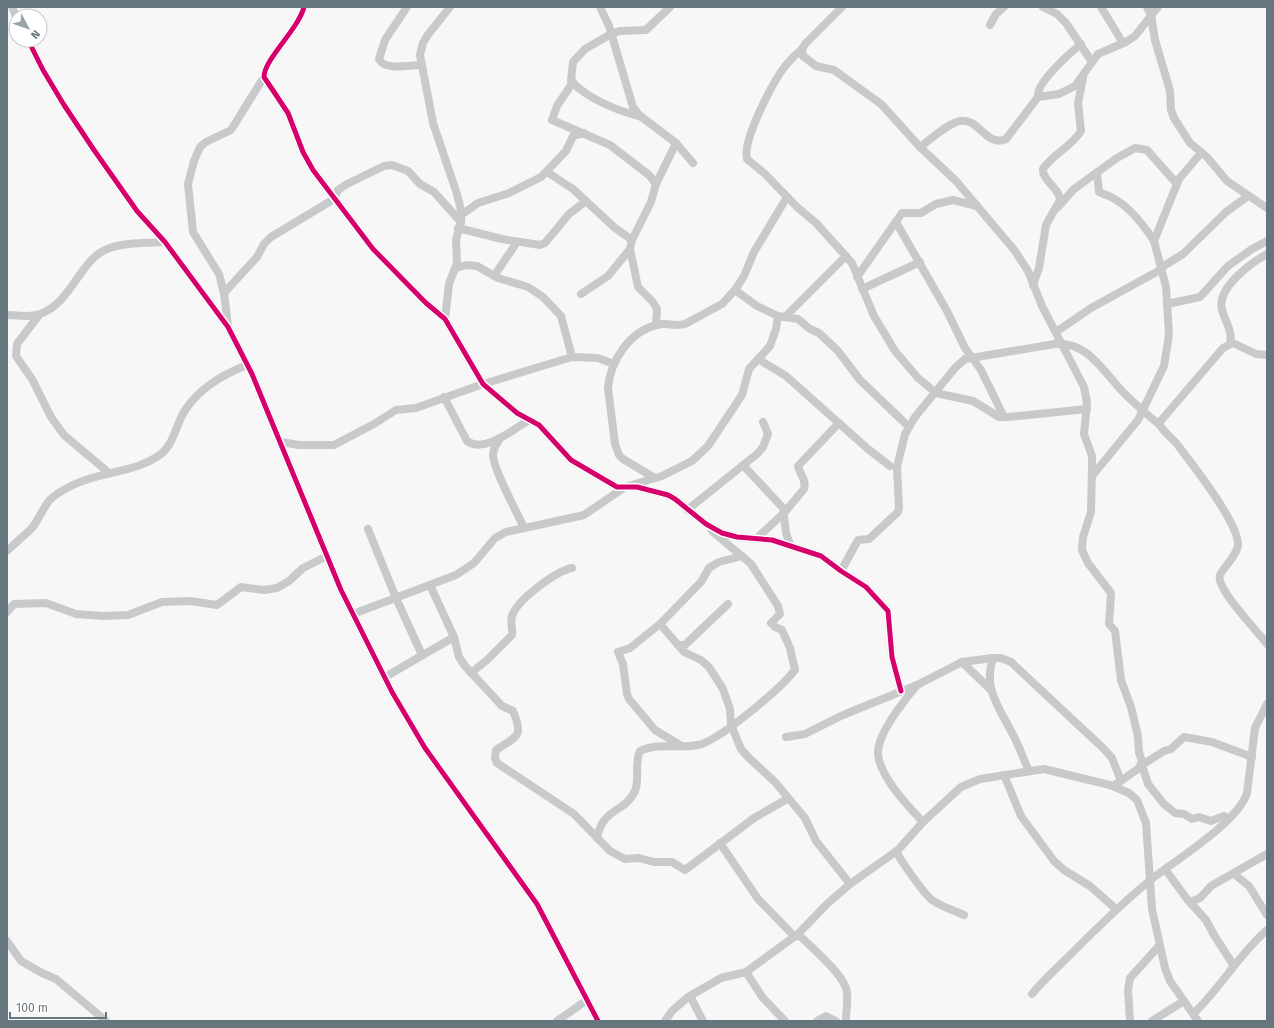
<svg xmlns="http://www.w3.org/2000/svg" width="1274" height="1028" viewBox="0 0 1274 1028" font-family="'Fira Sans',sans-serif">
<rect width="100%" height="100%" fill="#f7f7f7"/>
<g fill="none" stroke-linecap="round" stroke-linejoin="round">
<g stroke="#c8c9ca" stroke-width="8">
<path d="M12,7l4,9"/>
<path d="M304,7c-6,23 -40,52 -40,70l24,36 15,39 10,18 60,79 53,54 19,16 38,65 34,29 22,12 32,35 46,27h20l31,8 7,4 31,25 16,9 15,4 35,3 49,16 20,15 25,16 22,24 4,46 9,34"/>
<path d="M407,7l-22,33 -6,19c5,12 31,6 42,6"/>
<path d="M600,7l9,19 24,81 6,8 37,28 17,20"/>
<path d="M842,7l-37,37 -3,5 1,7 13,10 18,4 47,34 39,43 36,34 59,70 13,20 14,35 42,81 3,16 -3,31 8,22v10l-1,46 -8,25 -1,13 6,13 23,30 -2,31 6,7 6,49 10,27 7,29 1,16 3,10 -4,7 -25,17"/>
<path d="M1043,7l14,7 9,9 26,39"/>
<path d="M1101,7l22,36"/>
<path d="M1147,7l4,8 4,25 15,51 1,19 3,8 16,25 17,14 20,24 40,27"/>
<path d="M990,25l6,-11 8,-7"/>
<path d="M28,40l15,30 21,35 30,45 43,61 28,31 63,85 24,47 89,216 51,102 33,56 112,156 61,117"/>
<path d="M802,49c-6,5 -11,10 -16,16 -12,15 -44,75 -39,94l18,15 32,33 19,16 36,40 22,53 21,35 23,27 18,15 37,8 26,16h9l79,-8"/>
<path d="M573,82l-16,24 -5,14 58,25 39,30 7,9"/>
<path d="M1038,96c-2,-13 33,-44 43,-52"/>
<path d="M642,117c-24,-6 -54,-18 -71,-36l2,-19 12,-13 26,-15 9,-3 26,-1 24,-23"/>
<path d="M920,147c10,-7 28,-24 40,-26 19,-4 26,27 46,18l32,-42 21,-3 16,-8 23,-32 28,-12 9,-6 23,-29"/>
<path d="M547,172l26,17 42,39 17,12"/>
<path d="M1097,173l2,19c4,2 8,3 12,5 18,9 32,27 43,44"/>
<path d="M1058,207l16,-18 43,-31 18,-10 12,2 30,34"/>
<path d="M461,215l17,-12 31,-10 32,-16 25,-26 7,-15 11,-3"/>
<path d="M896,222l51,89 18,37 16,22 23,47"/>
<path d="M458,228l44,11 38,6 5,-2 24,-29 17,-13"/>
<path d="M1162,267l21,-13 43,-42 22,-16"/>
<path d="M456,268l10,-3 11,1 21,12 30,9 15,10 18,19 11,41"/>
<path d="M494,276l23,-34"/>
<path d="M857,277l45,-64h19l15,-9 17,-4 24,6"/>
<path d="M1033,285l6,-17 7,-43 14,-25c-1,-13 -18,-19 -17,-31 10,-15 28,-22 38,-38l-3,-28 5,-25"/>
<path d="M862,289l58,-27"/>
<path d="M735,290l22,16 21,10 20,3 12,10 9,4 19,18 22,29 49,47"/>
<path d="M224,293l33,-36 7,-13 7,-7 63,-38 4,-9 9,-6 37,-18 8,-1 16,6 12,13 14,8 27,30"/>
<path d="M581,294l27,-18 22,-27"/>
<path d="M1167,304l33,-7 28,-31 24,-17 15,-8"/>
<path d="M7,315c11,0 23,3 33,-1 31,-11 40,-53 65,-64 17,-8 41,-7 60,-8"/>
<path d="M39,315l-22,29 -1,12 16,23 19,38 13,18 45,38"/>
<path d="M785,317l61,-61"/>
<path d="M445,319l4,-35 8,-21 -1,-23 5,-18v-12l-4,-16 -24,-71 -13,-68 3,-12 4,-7 23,-29"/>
<path d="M656,325l1,-16 -5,-8 -14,-14 -8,-38 2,-9 19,-38 5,-18 20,-41"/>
<path d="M228,326l-4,-33 -5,-19 -26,-42 -5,-48 6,-23 6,-14 6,-5 25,-12 33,-53"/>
<path d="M1056,332l35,-24 71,-39"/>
<path d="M1230,343c3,-11 -5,-22 -8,-33 -6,-22 29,-47 45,-56"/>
<path d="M1267,355l-11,-1 -23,-11 -10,5 -64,75c3,8 12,14 18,21 14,19 63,80 61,102 -3,12 -13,19 -18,29 -5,14 38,56 47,69"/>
<path d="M758,359l28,17 82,73 22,17"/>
<path d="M444,397l23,44c17,13 47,-12 62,-21"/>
<path d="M500,438c-3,5 -7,11 -7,17 0,14 24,57 31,73"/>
<path d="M281,442l18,3h35l40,-21 22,-14 20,-2 67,-24 89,-27 26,1 16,6"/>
<path d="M743,465l40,43 3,25 4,11"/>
<path d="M1092,476l46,-56 26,-54 5,-31 -3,-48 -12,-46 25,-62 22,-26"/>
<path d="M655,478l-32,-19 -4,-4 -4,-11 -7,-56c2,-27 22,-57 49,-63 9,-3 18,2 28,-1l37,-20 13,-14 9,-14 10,-24 33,-55"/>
<path d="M687,510l70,-56 6,-7 5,-13 -5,-12"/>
<path d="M368,529l28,69 26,57"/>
<path d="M757,538l27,-25 20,-24c3,-9 -5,-16 -6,-23l41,-43"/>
<path d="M7,551c8,-8 17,-15 25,-23 6,-8 10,-17 16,-26 5,-7 17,-13 25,-17 27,-14 63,-12 88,-31 14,-11 15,-32 25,-45 14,-21 38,-35 61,-44"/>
<path d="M841,571l17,-31 11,-1 29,-27 1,-4 -2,-41 8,-33 10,-17 40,-49 10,-9 90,-15c32,-4 50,30 69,49 11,11 23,22 35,31"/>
<path d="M430,585l24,52 5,20 6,9 37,40 11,5c11,26 4,25 -17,39l-1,8 2,5 77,51 36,37 15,8 14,-1 15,4h18l13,8 69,-52 33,-19"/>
<path d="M7,612l7,-8 32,-1 30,11 28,2 24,-1 34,-13 28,-1 27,4 24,-18 23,3 13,-2 12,-7 14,-13 24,-12"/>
<path d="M353,614l103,-39 18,-12 21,-25 11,-6 78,-17 41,-28 37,-11 30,-15 16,-15 34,-51 7,-26 21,-23 6,-17 2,-13"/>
<path d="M660,624l24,28 17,8 8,7 14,22 7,20 1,16 10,24 7,8 27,25 30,36 11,23 34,43"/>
<path d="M678,645h7l3,-3 40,-38"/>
<path d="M993,658c-10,29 5,48 18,73 7,12 12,27 18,40"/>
<path d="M962,662l29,28"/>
<path d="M471,673l16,-13 25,-25c1,-6 -2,-12 0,-19 5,-16 44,-45 60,-48"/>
<path d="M385,677l69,-40"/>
<path d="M917,685c-13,16 -40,49 -39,69 2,23 30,52 45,68"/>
<path d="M786,737l19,-3 38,-19 74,-30 45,-23 31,-4h8l10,4 92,86 9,10 9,23"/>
<path d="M680,745l-25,-15 -26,-31 -2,-5 -4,-30 -5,-12 12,-4 30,-24 41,-42 8,-14 10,-6 23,-6"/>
<path d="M1004,775l17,41 33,45 10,9 26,16 26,23"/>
<path d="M1228,819l-4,-3 -13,5 -12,-4 -7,2 -8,-5 -9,-1 -11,-9 -16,-20 -6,-19 22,-14 7,-2 13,-12 28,5 40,15"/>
<path d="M597,838c6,-31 28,-25 38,-47 5,-12 -1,-28 5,-40 18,-9 40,-2 58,-6 21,-4 83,-57 97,-75l-5,-22 -8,-18 -7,-3 -4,-4 9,-9 -2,-8 -27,-42 -39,-33"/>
<path d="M720,843l38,56 37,38"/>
<path d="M896,851c5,10 28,43 36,49 10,7 21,10 32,15"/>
<path d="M1165,869l22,30 19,21 8,15 20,31"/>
<path d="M1234,874l15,12 18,29"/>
<path d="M1190,902l10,-4 11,-12 56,-32"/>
<path d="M798,934c13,13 48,42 49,59 1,9 -1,19 -1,28"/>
<path d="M7,941l14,20 21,12 14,6 50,42"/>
<path d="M746,972l17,26 22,23"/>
<path d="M1032,994c12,-15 26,-27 40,-41 25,-25 49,-49 76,-71 24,-20 90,-59 99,-89l8,-65 12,-24"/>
<path d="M690,996l13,25"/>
<path d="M1193,1014c27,-25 45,-59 74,-84"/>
<path d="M557,1021l30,-21"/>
<path d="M665,1021l7,-10 16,-14 33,-19 25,-6 52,-38 30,-31 22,-19 48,-34 25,-28 38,-35 19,-8 64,-10 66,16 19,8 8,7 9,23 6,86 13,59 5,13 28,40"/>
<path d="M817,1021l9,-5 10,5"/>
<path d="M1130,1021l-2,-31 2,-12 29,-32"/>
<path d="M1152,1021l32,-20"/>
</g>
<g stroke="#fff" stroke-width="8">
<g id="cycleway">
<path d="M304,7c-6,23 -40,52 -40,70l24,36 15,39 10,18 60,79 53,54 19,16 38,65 34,29 22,12 32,35 46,27h20l31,8 7,4 31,25 16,9 15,4 35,3 49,16 20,15 25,16 22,24 4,46 9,34"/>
<path d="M28,40l15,30 21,35 30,45 43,61 28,31 63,85 24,47 89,216 51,102 33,56 112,156 61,117"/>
</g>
</g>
<use href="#cycleway" stroke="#d6006c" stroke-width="5"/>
</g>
<rect width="1274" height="1028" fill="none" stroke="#66767e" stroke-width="16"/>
<g transform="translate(28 28) rotate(131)"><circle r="19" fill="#ffffff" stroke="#c2c8cb"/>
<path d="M0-3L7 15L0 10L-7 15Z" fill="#99a3a8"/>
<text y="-6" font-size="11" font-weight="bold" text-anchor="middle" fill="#66767e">N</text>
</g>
<path d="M10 1012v6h96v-6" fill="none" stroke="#66767e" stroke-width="2"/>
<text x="16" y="1012" font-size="12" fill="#66767e" stroke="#ffffff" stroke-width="3" paint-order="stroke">100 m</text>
</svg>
